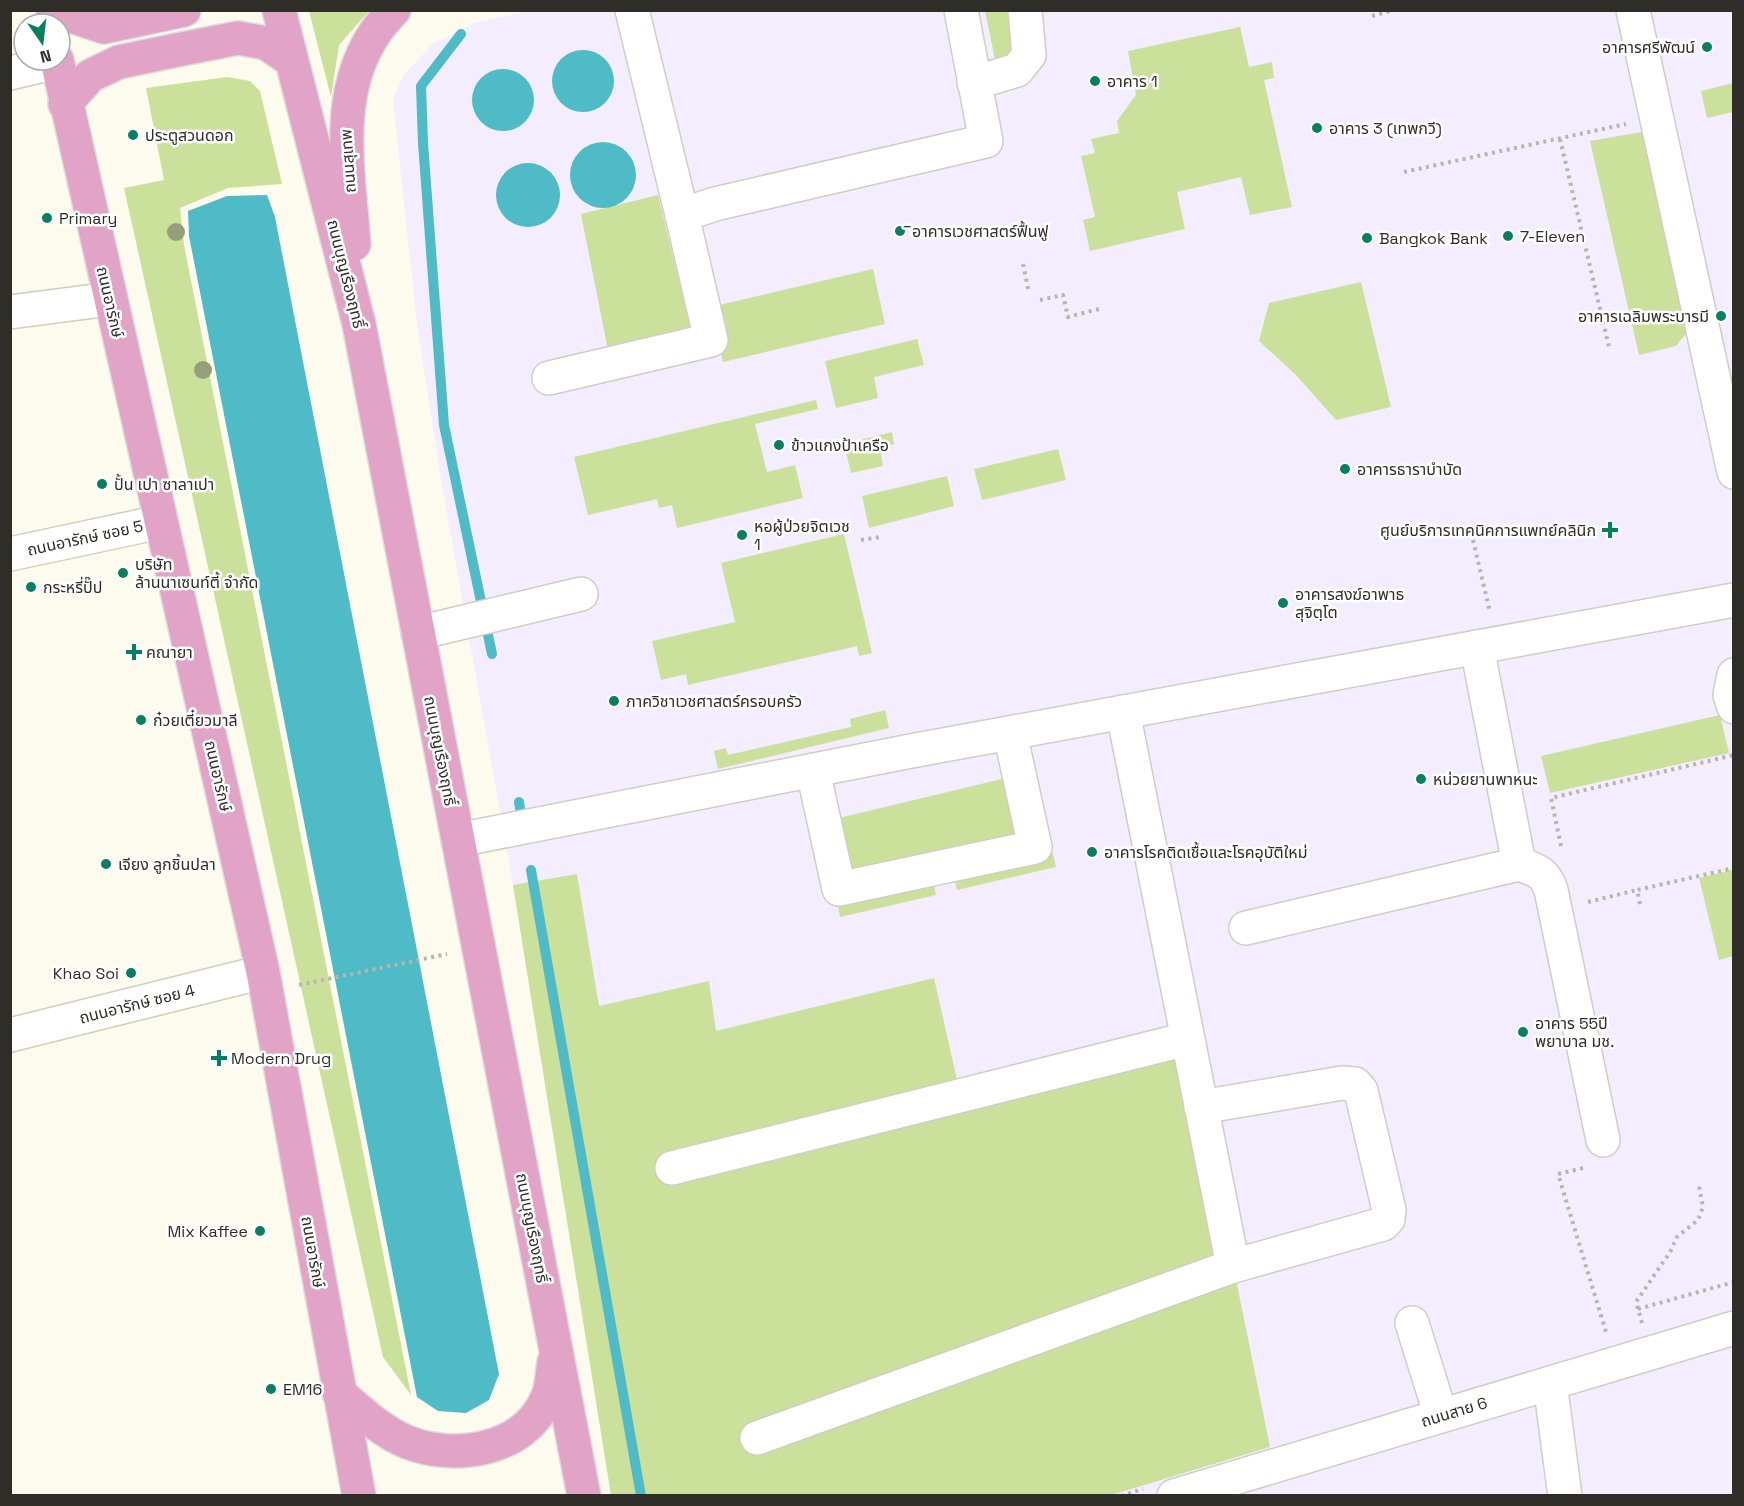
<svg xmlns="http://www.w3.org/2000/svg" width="1744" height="1506" viewBox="0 0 1744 1506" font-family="'Space Grotesk','Noto Sans Thai',sans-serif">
<rect width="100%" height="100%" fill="#fdfbed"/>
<path fill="#f3edff" d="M529,11h1204v1484h-1122l-98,-610 -72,-405 -24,-155 -24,-225 11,-26 29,-30 41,-21z"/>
<g fill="#cbe09a">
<path d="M309,11h60l-30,34 -8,52z"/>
<path d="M985,11h30l6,42 -25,11z"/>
<path d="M1240,27l9,40 23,-5 2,16 -10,2 28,127 -42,8 -9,-38 -64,15 8,37 -95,22 -7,-31 12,-3 -14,-61 14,-3 -4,-14 28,-6 -2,-12 19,-26 -8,-44z"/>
<path d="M227,77l23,4 10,10 22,93 -54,4 -48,20 4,37 227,1150 -28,-38 -259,-1169 40,-8 -18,-92z"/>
<path d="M1733,83v29l-26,6 -6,-27z"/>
<path d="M1648,131l41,199 -13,16 -37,9 -49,-214z"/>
<path d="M658,195l33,136 -83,19 -27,-136z"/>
<path d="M873,269l12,55 -162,38 -12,-55z"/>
<path d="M1361,282l30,125 -55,13 -40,-45 -37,-34 10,-38z"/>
<path d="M917,339l7,26 -50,12 4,21 -42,10 -11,-47z"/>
<path d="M816,400l2,9 -63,15 12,48 28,-7 8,33 -126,30 -5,-23 -13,3 -2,-9 -69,16 -14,-58z"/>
<path d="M892,432l2,12 -14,4 3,18 -32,7 -7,-29z"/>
<path d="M1058,449l8,31 -84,20 -8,-31z"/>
<path d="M947,476l7,30 -85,22 -7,-32z"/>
<path d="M844,534l28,119 -13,3 -2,-10 -169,39 -2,-11 -25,6 -9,-39 83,-19 -14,-59z"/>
<path d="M885,710l4,18 -171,41 -4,-18 12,-3 2,7 123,-28 -1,-8z"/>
<path d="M1720,715l9,38 -179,40 -9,-37z"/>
<path d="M1006,778l14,61 -167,40 -14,-61z"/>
<path d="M1051,846l5,21 -99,23 -4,-19z"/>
<path d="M1732,870l1,86 -14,4 -20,-82z"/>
<path d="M577,874l22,132 110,-25 7,50 218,-53 28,124 220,-52 19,57 69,340 -159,48h-500l-98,-610z"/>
<path d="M932,875l4,20 -96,22 -3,-16z"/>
</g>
<g fill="#4fbbc6">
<circle cx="583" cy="81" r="31"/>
<circle cx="503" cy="100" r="31"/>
<circle cx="603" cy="175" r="33"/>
<circle cx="528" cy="195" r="32"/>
<path d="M267,195l8,22 224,1157 -10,26 -23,13 -28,-2 -21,-14 -228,-1161 -1,-25 39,-15z"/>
</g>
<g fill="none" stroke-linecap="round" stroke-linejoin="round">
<g stroke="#4fbbc6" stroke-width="10">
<path d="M461,34l-40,52 2,57 21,282 48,229"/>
<path d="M519,802l2,12"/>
<path d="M531,870l110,626"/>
</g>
<g stroke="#d0cec1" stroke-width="36">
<g id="minor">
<path d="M632,10l50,205 33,-11 271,-63 -25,-131"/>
<path d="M1633,10l101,462"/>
<path d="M10,73l47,-11"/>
<path d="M974,83l43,-13 12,-15 -4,-45"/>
<path d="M10,312l100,-13"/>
<path d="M549,378l162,-38 -29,-125"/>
<path d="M10,554l150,-32"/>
<path d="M418,633l163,-39"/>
<path d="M1734,675l-4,20 4,12"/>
<path d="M813,771l26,118 196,-42 -25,-114"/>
<path d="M458,840l453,-89 823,-151"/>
<path d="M1519,864c17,6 26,8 32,26l52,250"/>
<path d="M1246,928l273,-64 -42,-217"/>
<path d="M10,1035l253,-63"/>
<path d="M1201,1107l141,-24 13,1 6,7 28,119 -1,9 -5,5 -150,42"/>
<path d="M672,1168l515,-129"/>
<path d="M1412,1323l29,93"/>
<path d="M1550,1383l15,113"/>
<path d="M757,1438l476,-172 -110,-554"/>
<path d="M1174,1496l560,-168"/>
</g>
</g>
<g stroke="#dedddd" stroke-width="36">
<g id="major">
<path d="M53,10l51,17 80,-17"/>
<path d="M279,10l80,314 225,1172"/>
<path d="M57,60l206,912 96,524"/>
<path d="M65,104l25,-28 29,-14 58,-12 61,-12 28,5 25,17"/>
<path d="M354,244c-6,-81 -25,-170 40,-234"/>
<path d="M339,1393c21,18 42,38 68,49 47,19 118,9 140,-44 5,-10 5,-25 7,-36"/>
</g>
</g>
<g stroke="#b8b6ab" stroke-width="4" stroke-dasharray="3 4.5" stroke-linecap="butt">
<path d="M1372,16l22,-6"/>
<path d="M1560,139l49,208"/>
<path d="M1404,172l222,-48"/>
<path d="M1381,245l23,-6"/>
<path d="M1023,264l6,29"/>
<path d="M1040,300l23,-5 5,22 35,-9"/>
<path d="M861,540l19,-3"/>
<path d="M1473,540l17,72"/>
<path d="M1561,846l-10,-48 183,-43"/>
<path d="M1588,902l49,-12"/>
<path d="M1640,904l-3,-14 97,-22"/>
<path d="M299,985l148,-31"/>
<path d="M1583,1168l-25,6 48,158"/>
<path d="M1638,1309l96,-27"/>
<path d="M1642,1323l-6,-21 34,-50 7,-15 21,-17 5,-13 -4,-21"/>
<path d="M1121,1496l22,-7"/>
</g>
<use href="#minor" stroke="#fff" stroke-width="33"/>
<use href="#major" stroke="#e2a4c6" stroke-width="33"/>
</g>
<g fill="#979e7b">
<circle cx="176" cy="232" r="9"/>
<circle cx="203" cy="370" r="9"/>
</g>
<g fill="#06805f" stroke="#fff" stroke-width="2">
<circle cx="1707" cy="47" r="6"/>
<circle cx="1095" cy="81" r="6"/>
<circle cx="1317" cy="128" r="6"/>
<circle cx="133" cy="135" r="6"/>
<circle cx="47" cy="218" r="6"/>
<circle cx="900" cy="231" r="6"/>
<circle cx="1508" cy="236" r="6"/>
<circle cx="1367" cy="238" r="6"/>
<circle cx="1721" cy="316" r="6"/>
<circle cx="779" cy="445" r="6"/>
<circle cx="1345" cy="469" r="6"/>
<circle cx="102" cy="484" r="6"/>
<path d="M1607 521h6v6h6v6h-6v6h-6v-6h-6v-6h6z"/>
<circle cx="742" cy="535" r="6"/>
<circle cx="123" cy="573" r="6"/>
<circle cx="31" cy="587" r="6"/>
<circle cx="1283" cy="603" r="6"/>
<path d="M131 643h6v6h6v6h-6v6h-6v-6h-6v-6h6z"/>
<circle cx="614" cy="701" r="6"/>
<circle cx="141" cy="720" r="6"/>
<circle cx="1421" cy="779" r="6"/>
<circle cx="1092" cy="852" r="6"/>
<circle cx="106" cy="864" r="6"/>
<circle cx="131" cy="973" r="6"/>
<circle cx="1523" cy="1032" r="6"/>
<path d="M216 1049h6v6h6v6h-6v6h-6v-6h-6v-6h6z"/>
<circle cx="260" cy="1231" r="6"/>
<circle cx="271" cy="1389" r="6"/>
</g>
<g text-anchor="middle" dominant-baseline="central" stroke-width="5" stroke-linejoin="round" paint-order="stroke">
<g font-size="16" fill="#2e2d28" stroke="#fff" text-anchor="start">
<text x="1695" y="47" text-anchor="end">อาคารศรีพัฒน์</text>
<text x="1107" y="81">อาคาร 1</text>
<text x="1329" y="128">อาคาร 3 (เทพกวี)</text>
<text x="145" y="135">ประตูสวนดอก</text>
<text x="59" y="218">Primary</text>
<text x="912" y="231">ิอาคารเวชศาสตร์ฟื้นฟู</text>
<text x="1520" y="236">7-Eleven</text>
<text x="1379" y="238">Bangkok Bank</text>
<text x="1709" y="316" text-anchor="end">อาคารเฉลิมพระบารมี</text>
<text x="791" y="445">ข้าวแกงป้าเครือ</text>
<text x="1357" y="469">อาคารธาราบำบัด</text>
<text x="114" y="484">ปั้น เปา ซาลาเปา</text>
<text x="754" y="526">หอผู้ป่วยจิตเวช<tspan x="754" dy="18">1</tspan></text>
<text x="1596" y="530" text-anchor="end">ศูนย์บริการเทคนิคการแพทย์คลินิก</text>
<text x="135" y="564">บริษัท<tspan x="135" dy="18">ล้านนาเซนท์ตี้ จำกัด</tspan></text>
<text x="43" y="587">กระหรี่ปั๊ป</text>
<text x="1295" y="594">อาคารสงฆ์อาพาธ<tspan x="1295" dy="18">สุจิตฺโต</tspan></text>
<text x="146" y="652">คณายา</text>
<text x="626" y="701">ภาควิชาเวชศาสตร์ครอบครัว</text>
<text x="153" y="720">ก๋วยเตี๋ยวมาลี</text>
<text x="1433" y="779">หน่วยยานพาหนะ</text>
<text x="1104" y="852">อาคารโรคติดเชื้อและโรคอุบัติใหม่</text>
<text x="118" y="864">เจียง ลูกชิ้นปลา</text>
<text x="119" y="973" text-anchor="end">Khao Soi</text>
<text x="1535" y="1023">อาคาร 55ปี<tspan x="1535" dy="18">พยาบาล มช.</tspan></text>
<text x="231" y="1058">Modern Drug</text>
<text x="248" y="1231" text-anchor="end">Mix Kaffee</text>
<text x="283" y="1389">EM16</text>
</g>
<g font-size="16" fill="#2e2d28" stroke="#fff">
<text transform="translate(348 161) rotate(-94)">ถนนสุเทพ</text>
<text transform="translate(346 274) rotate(76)">ถนนบุญเรืองฤทธิ์</text>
<text transform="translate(110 302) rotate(77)">ถนนอารักษ์</text>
<text transform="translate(85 538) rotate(-12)">ถนนอารักษ์ ซอย 5</text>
<text transform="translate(440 751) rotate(79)">ถนนบุญเรืองฤทธิ์</text>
<text transform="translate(218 776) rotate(77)">ถนนอารักษ์</text>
<text transform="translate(137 1004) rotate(-14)">ถนนอารักษ์ ซอย 4</text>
<text transform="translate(532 1228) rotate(79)">ถนนบุญเรืองฤทธิ์</text>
<text transform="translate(313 1252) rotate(80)">ถนนอารักษ์</text>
<text transform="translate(1454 1412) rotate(-17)">ถนนสาย 6</text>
</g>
</g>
<rect width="1744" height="1506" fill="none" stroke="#2e2d28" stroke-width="24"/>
<g transform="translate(42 42) rotate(166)"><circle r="28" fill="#ffffff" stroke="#ababa9" stroke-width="1.5"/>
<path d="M0-4.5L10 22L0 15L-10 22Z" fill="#06805f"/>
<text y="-9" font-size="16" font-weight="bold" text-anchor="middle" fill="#2e2d28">N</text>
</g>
</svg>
